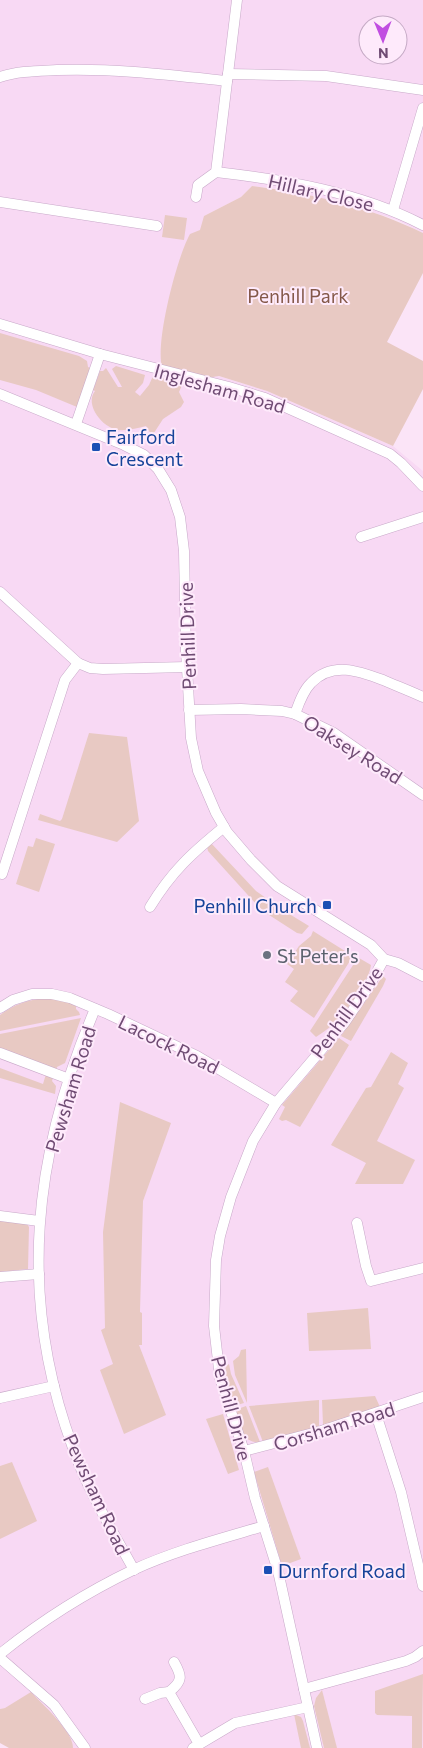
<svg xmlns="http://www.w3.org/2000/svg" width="423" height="1748" viewBox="0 0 423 1748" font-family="Commissioner,sans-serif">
<rect width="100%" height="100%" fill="#fbe4f7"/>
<path fill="#f8d9f4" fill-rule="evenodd" d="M0,0h423v233l-28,-14 -51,-15 -51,-13 -41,-5 -11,11 -37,19 -1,155 64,20 126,55 30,25v1277h-351l-67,-40 -5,1zM368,25h30v30h-30z"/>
<g fill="#e8c9c3">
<path d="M252,186c59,7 118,21 171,47v40l-36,69 36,19v28l-30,57 -126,-55 -48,-15 -13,2 -44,-11c-7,-25 15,-110 28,-133l10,-4 4,-14 37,-19z"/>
<path d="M165,215l22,3 -3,22 -22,-3z"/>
<path d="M0,333l79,23 8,5 1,6 2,1 -13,39 -41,-17 -36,-10z"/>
<path d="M116,366l29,9 -2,8 -8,9 5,4 9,-11 4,-9 30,7 -4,9 5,10 -3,5 -18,12 -11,17 -6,-10c-9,2 -18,5 -28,4 -15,-2 -34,-25 -23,-39l-2,-1 7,-19h3l3,-3 12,19h4l-10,-18z"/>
<path d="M89,733l38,4 12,84 -22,21 -79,-22 2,-6 20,7 2,-2z"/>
<path d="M36,838l19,6 -16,48 -23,-8 12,-38 5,1z"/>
<path d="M210,842l46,49 30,21 23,14 -7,8 -5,-1 -31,-20 -10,-9 -48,-53 -1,-4z"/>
<path d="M313,931l40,25 -39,62 -24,-17 8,-10 -13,-9 9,-13 -7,-5 12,-18 12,-10z"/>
<path d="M359,958l12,7c-2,17 -26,49 -39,60 -4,4 -10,8 -16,12l-6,-6 47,-72z"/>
<path d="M383,976l3,3 -3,7 -32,55 -10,-5z"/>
<path d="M46,998l20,3 10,5v3l3,3 1,3 -80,16v-16c15,-11 27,-15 46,-17z"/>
<path d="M81,1018l-16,45 -8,4 -1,4 -56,-21v-16z"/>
<path d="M339,1038l10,7 -44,74 -5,8 -14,-7 -4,1 -3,-2 6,-12 -3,-2z"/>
<path d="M391,1052l17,11 -10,21 6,4 -27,53 38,19 -12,24h-48l11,-21 -35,-18 35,-57 5,-1z"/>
<path d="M0,1068l43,16 3,-10 7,4 -1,3 4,5 -1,8 -55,-16z"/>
<path d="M120,1102l51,21 -28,78 -3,111 2,1v32h-3l27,70 -42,19 -24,-64 13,-6 -12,-34 4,-2 -2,-96z"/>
<path d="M0,1220l27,4 2,3 -1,42 -28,3z"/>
<path d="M368,1308l3,41 -62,2 -2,-38z"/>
<path d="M246,1349l1,54 -12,-28 -2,-14 6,-5 2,-6z"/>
<path d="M229,1364l2,10 13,29 -10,3 -9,-35 1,-5z"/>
<path d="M375,1396l5,11 -57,18 -1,-25z"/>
<path d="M319,1400v26l-56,16 -14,-36z"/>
<path d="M246,1406l14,36c-19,2 -20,-19 -25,-32z"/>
<path d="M223,1414l16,56 -11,4 -22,-55z"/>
<path d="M12,1462l25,59 -37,18v-73z"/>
<path d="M268,1467l33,92 -19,7 -28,-94z"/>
<path d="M423,1674l-1,74h-10v-32l-35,-1 -2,-2v-22z"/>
<path d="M322,1690l15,58h-13l-10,-42 2,-8z"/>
<path d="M31,1692c10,11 43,40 42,56h-64l-9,-5v-34l5,-1z"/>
<path d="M294,1714l7,3 2,4 7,27h-9z"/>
</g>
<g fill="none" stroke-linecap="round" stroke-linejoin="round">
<g stroke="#c8a9c9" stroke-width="11">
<g id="minor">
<path d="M228,74l98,2 97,14"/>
<path d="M0,77c18,-6 38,-6 57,-7 57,-2 114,5 170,11"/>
<path d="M216,172c70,8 143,20 207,53"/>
<path d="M196,197l2,-12 18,-13 21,-172"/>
<path d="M0,202l157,24"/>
<path d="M393,210l30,-102"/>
<path d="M0,324l100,30 129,33 36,11 125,56 11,9 22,23"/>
<path d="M0,394l124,51 20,10 14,14 13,21 9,27 4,34 2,100 5,87 7,33 18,42 11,19 24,28 26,26 94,59 13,14 14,4 25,13"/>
<path d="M76,424l24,-70"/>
<path d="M361,537l62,-20"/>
<path d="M0,592l78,71"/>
<path d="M189,710l52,-1 41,2 13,3 39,19 89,62"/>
<path d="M295,714c4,-11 8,-23 16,-31 21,-22 48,-12 72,-3 14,6 27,11 40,17"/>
<path d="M2,874l63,-194 13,-17 12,5 13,1 84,-2"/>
<path d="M150,907c22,-36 42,-54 74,-80"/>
<path d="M0,1008l13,-8 19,-6h20l18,4 38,16 89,42 79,47"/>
<path d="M95,1009c-62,145 -78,288 -22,439 15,43 39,82 61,122"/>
<path d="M0,1053l69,26"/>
<path d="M0,1216l39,5"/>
<path d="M357,1223l9,43 5,15 52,-13"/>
<path d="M0,1277l39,-3"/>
<path d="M0,1398l54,-12"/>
<path d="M376,1414l25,78 22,94"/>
<path d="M244,1451l77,-20 102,-34"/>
<path d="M0,1654c41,-33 85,-61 133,-84 41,-19 87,-31 131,-44"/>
<path d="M0,1658l54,47 31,43"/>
<path d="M174,1662c8,14 9,19 -5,30l30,52"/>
<path d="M304,1689l102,-28 9,-4 8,-6"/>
<path d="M145,1699l15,-6 9,-1"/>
<path d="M193,1748l42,-25 73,-16"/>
<path d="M317,1748l-39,-177 -23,-73 -11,-47 -24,-73 -6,-52 2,-66 4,-24 11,-39 22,-56 23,-38 69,-81 24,-36 15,-27"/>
</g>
</g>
<use href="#minor" stroke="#fff" stroke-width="10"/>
</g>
<g fill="#1a4fb4" stroke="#feeafb" stroke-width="2">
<rect x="91" y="442" width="10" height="10" rx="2.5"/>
<rect x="322" y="900" width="10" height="10" rx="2.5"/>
<rect x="263" y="1565" width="10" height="10" rx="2.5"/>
</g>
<circle fill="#6b7280" stroke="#feeafb" stroke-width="2" cx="267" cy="955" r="5"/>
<g text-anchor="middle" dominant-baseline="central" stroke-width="4" stroke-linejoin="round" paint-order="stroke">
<g font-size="19" fill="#6f4b73" stroke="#feeafb">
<text transform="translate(321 192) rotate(13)">Hillary Close</text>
<text transform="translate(220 388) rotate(16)">Inglesham Road</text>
<text transform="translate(187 636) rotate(-92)">Penhill Drive</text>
<text transform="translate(353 749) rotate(32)">Oaksey Road</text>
<text transform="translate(346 1012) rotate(-54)">Penhill Drive</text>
<text transform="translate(169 1044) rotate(26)">Lacock Road</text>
<text transform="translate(70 1089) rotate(-73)">Pewsham Road</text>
<text transform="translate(232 1408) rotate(75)">Penhill Drive</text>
<text transform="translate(334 1426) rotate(-17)">Corsham Road</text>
<text transform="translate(97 1494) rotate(65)">Pewsham Road</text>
</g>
<g font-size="19" fill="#845849" stroke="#feeafb">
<text x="298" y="295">Penhill Park</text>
</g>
<g font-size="19" fill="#164399" stroke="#feeafb" text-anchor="start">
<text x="106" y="436">Fairford<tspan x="106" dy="22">Crescent</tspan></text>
<text x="317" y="905" text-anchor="end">Penhill Church</text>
<text x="278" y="1570">Durnford Road</text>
</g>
<g font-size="19" fill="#5b616d" stroke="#feeafb" text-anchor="start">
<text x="277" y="955">St Peter's</text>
</g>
</g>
<g transform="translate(383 40) rotate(179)"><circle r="24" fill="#feeafb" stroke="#c5aac5"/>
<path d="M0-4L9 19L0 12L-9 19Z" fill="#c14ee1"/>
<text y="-8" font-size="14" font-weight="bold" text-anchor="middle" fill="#6f4b73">N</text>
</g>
</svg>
